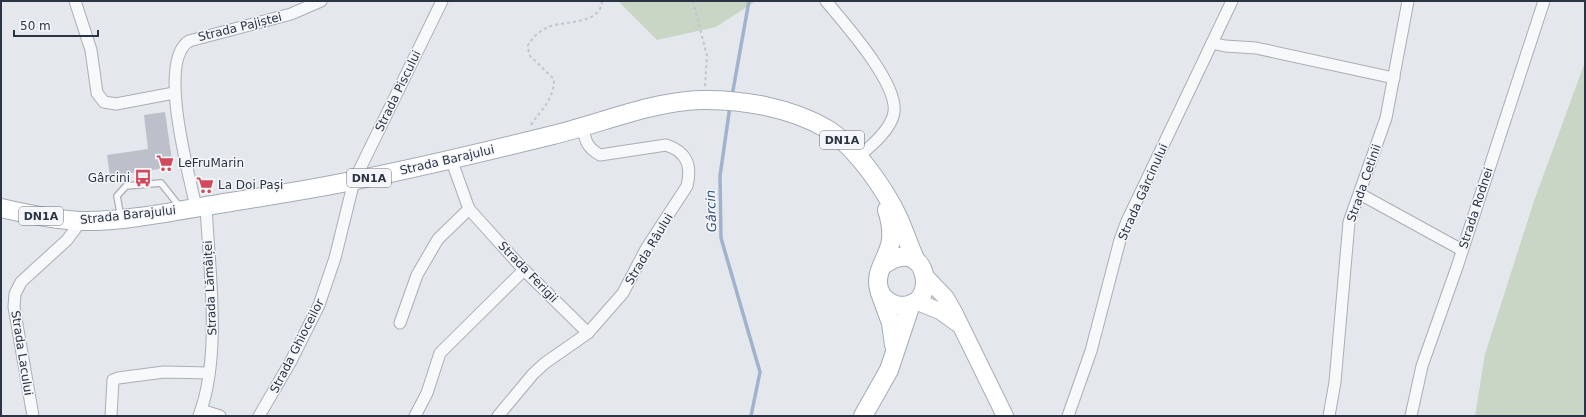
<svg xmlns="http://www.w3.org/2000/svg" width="1586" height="417" viewBox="0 0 1586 417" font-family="'DejaVu Sans',sans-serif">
<rect width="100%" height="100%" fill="#e4e7ec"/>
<g fill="#c9d6c5">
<path d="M618,1h138l-40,26 -59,13z"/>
<path d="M1585,62v354h-110l10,-62 49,-153z"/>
</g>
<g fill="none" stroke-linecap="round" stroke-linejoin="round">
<g stroke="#9fb4cc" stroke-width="3.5">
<path d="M732,96l17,-95"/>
<path d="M730,106l-10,70 1,62 39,134 -9,44"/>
</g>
</g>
<path fill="#bbc0ca" d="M165,112l8,55 -63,9 -3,-21 41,-6 -4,-34z"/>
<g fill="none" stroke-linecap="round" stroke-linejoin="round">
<g stroke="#a9aeb7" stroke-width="8">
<path id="lane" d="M121,218l-4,-22 9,-10 35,-3 19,24"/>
</g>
<g stroke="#a9aeb7" stroke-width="13">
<g id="street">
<path d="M75,1l16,49 6,43 7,9 12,2 58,-11"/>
<path d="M826,1c19,23 72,82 68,111 -2,17 -24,35 -36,45"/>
<path d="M1212,43l13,3 31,2 138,30"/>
<path d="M451,159l18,50 55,61 64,63"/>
<path d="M1360,194l102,56"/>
<path d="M196,207c-7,-33 -39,-146 -7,-166l102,-27 30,-13"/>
<path d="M400,323l17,-48 21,-36 31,-30"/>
<path d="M201,410l19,6"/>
<path d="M33,416l-19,-109 1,-13 6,-12 46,-42 14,-19"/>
<path d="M111,416l2,-36 5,-2 46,-6 45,1"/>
<path d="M199,416c23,-61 10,-146 7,-210"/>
<path d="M259,416l32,-55 28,-56 16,-47 19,-77 88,-180"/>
<path d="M415,416l12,-23 13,-40 84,-83"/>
<path d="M498,416l35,-42 12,-11 43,-30 35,-40 23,-44 41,-63c5,-21 0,-34 -21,-41l-66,10c-12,-7 -15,-13 -17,-28"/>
<path d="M1068,416l23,-65 29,-111 7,-19 105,-220"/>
<path d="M1329,416l6,-34 14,-160 37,-104 22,-117"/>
<path d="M1411,416l11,-50 35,-99 87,-266"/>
</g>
</g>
<g stroke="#a9aeb7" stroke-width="18">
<g id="secondary">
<path d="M926,277l20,21 8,14 51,104"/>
<path d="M915,301l25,10 18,13"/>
</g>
</g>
<g stroke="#a3abb8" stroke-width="20">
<g id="primary">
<path d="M1,208c26,6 53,12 80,13 46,1 104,-12 150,-19 42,-7 84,-13 125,-22 66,-13 132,-29 197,-45 49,-12 97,-33 147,-35 42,-1 92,8 127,29 29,18 58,60 72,90 6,14 11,29 17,42"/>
<path d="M882,266c48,-37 60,49 14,39 -7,-2 -15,-8 -17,-16 -5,-18 10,-32 12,-49 1,-10 -1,-21 -4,-30"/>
<path d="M880,293l11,30 3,22"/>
<path d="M863,416l26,-46 22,-66"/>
</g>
</g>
<g stroke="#c2c5cb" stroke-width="2" stroke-dasharray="3 3" stroke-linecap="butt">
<path d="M693,1l14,55 -2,30"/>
<path d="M531,125c11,-17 23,-25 23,-46l-25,-24 -1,-10c6,-9 12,-15 23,-19 16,-5 50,-2 51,-25"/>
</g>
<use href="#lane" stroke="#f7f8fa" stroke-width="5.5"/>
<use href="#street" stroke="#f7f8fa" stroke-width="11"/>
<use href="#secondary" stroke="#fff" stroke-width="16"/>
<use href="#primary" stroke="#fff" stroke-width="18"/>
</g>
<defs>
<g id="supermarket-bare" transform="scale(1.38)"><path d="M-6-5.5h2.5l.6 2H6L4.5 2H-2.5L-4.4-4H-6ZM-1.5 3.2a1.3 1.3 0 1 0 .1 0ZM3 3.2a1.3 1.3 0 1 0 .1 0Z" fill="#d1495b" stroke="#f4f6f9" stroke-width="2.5" paint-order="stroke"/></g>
<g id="bus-bare" transform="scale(1.38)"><path d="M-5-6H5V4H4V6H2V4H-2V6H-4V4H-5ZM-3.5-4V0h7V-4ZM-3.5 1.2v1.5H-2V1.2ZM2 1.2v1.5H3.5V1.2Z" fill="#d1495b" stroke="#f4f6f9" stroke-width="2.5" paint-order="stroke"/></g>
</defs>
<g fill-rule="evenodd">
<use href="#supermarket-bare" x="165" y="163"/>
<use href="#bus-bare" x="143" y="178"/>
<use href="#supermarket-bare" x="205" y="185"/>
</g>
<g text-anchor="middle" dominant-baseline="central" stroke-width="3" stroke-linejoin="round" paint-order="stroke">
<g fill="#f4f6f9" stroke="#676e7b" stroke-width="1">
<rect x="820" y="131" width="44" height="18" rx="3"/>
<rect x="347" y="169" width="44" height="18" rx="3"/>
<rect x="19" y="207" width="44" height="18" rx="3"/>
</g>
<g font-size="11" font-weight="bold" fill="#2b3445">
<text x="842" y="140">DN1A</text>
<text x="369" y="178">DN1A</text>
<text x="41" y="216">DN1A</text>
</g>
<g font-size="12" fill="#2b3445" stroke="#f4f6f9">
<text transform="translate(240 27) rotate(-14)">Strada Pajiștei</text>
<text transform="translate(398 91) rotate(-64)">Strada Piscului</text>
<text transform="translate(447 160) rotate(-13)">Strada Barajului</text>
<text transform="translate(1364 183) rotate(-71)">Strada Cetinii</text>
<text transform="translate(1143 192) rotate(-66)">Strada Gârcinului</text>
<text transform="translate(1476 208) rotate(-72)">Strada Rodnei</text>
<text transform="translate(128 215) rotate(-6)">Strada Barajului</text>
<text transform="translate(649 249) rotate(-59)">Strada Râului</text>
<text transform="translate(528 272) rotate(46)">Strada Ferigii</text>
<text transform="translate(210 288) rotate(-93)">Strada Lămâiței</text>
<text transform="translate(297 346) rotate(-63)">Strada Ghioceilor</text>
<text transform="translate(22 353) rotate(81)">Strada Lacului</text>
</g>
<g font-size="12" fill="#2b3445" stroke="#f4f6f9" text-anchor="start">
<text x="178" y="163">LeFruMarin</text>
<text x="130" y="178" text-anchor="end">Gârcini</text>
<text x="218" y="185">La Doi Pași</text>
</g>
<g font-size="13" font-style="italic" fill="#34527a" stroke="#f4f6f9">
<text transform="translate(711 211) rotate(-92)">Gârcin</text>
</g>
</g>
<rect width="1586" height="417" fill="none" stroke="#2b3445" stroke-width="4"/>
<path d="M14 30v6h84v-6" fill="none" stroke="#2b3445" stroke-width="2"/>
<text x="20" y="30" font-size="12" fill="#2b3445" stroke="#f4f6f9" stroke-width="3" paint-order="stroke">50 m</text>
</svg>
